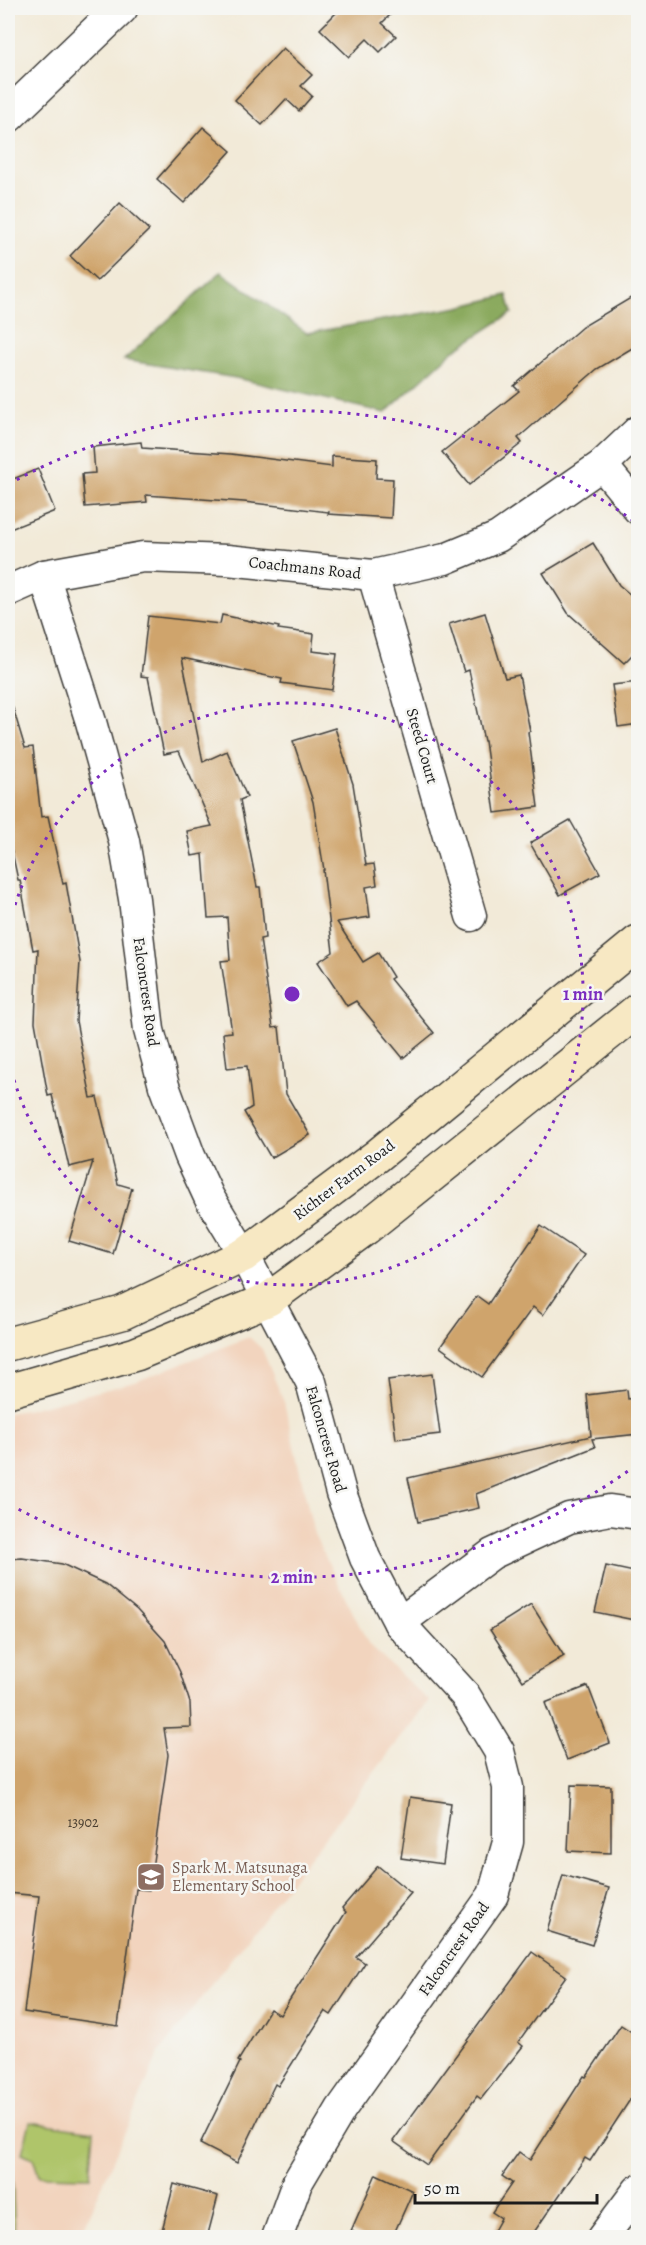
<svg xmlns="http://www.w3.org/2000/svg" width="646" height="2245" viewBox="0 0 646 2245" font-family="Alegreya,serif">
<rect width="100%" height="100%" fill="#f6f6f2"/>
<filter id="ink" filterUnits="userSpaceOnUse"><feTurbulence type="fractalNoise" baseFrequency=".0167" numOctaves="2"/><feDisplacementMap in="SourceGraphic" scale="12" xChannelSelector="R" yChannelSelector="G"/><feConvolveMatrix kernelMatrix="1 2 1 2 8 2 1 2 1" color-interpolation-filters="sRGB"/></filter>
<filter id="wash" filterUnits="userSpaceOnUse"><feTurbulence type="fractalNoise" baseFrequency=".008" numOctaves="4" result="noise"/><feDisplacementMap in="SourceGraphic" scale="24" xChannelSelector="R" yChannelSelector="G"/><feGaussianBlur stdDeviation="1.35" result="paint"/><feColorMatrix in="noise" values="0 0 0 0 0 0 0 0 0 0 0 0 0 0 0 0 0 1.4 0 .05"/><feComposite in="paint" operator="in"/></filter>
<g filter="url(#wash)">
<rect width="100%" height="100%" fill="#f2ead8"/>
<path fill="#f2d4be" d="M249,1337l13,12 22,53 30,132 55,111 60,56 -270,352 -79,184h-72v-824l18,-3 109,-28z"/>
<g fill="#afc56a" stroke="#667043" stroke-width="1.5">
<path d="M30,2122l64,9 -4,46 -51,-1 -6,-18 -11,-5z"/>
<path d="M8,2133h2l5,104h-7z"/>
</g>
<path fill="#8baa5e" stroke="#54633d" stroke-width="1.5" d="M221,272l86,61 152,-26 48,-12 5,18 -59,38 -68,62 -149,-35 -112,-18z"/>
<g id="blocks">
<g fill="#cfa46c">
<path d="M341,8h56l-15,15 14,13 -16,16 -13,-13 -18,18 -29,-28z"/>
<path d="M283,48l29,27 -11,11 11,10 -13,15 -13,-12 -24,26 -27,-25z"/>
<path d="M203,127l28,24 -47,52 -27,-24z"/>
<path d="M120,203l29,27 -52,51 -27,-25z"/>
<path d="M639,293v51l-42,25 -79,69 4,5 -53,42 -27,-33 77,-61 -5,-5 68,-59z"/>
<path d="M141,442l1,6 89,6 101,13v-11l45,3 -1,19 17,1 -2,39 -63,-4 1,-2 -85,-10 -98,-7 1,7 -62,5 -3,-33 13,-1 -2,-26z"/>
<path d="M38,469l17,42 -47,19v-49z"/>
<path d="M593,543l26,42 20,17v46l-15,15 -56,-50 -25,-40z"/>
<path d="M485,613l20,65 14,-3 11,56 -2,1 10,75 -43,6 -10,-72h-1l-15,-71 -5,2 -15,-48z"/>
<path d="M222,615l57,12 -1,2 36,5 -2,17 25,3 -5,36 -51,-7 1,-4 -100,-21 21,104 24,-11 20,46 -7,3 17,87h3l5,51 -5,1 13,89 6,-1 7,67 24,41 -39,23 -27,-46 8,-5 -5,-41 -20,2 -4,-35 9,-1 -11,-71 9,-1 -3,-43 -19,1 -5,-64 -11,2 -5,-25 25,-5 -33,-75 -15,3 -16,-77 -7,-1 7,-60 72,8z"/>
<path d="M639,682v42l-21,3 -6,-42z"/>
<path d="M13,708l12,40 8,-1 8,70 7,-1 15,68 3,-1 14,79 -4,59 15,77 6,-1 21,87 14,4 -19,66 -44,-13 24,-80 -24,6 -17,-72 -4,1 -13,-74 3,-73 -5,1 -13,-70h-2l-10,-47v-124z"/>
<path d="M335,728l18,56 13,81 8,-1 3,21 -11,2 4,30 -33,5 26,40 15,-9 15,24 -3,2 44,54 -31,25 -47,-57 -9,5 -29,-44 15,-10 -10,-82h1l-11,-68 -20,-61z"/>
<path d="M570,820l30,53 -40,22 -30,-52z"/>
<path d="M541,1226l43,29 -41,60 -10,-8 -51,70 -42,-30 37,-51 11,8z"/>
<path d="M432,1374l8,60 -44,5 -8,-59z"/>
<path d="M627,1390l1,9 11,-1v36l-47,5 3,8 -119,47 3,14 -61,14 -10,-44 183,-42 -4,-41z"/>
<path d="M22,1558l40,6 43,20 32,26 28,31 15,31 10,31 1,24 -27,1 4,27 -19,135 -13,-1 -18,137 -94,-14 15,-116 -31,-3v-334z"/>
<path d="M606,1566l33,7v48l-44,-9z"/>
<path d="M531,1604l33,52 -41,25 -33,-51z"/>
<path d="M588,1686l22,57 -43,17 -22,-57z"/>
<path d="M571,1785l40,1v67l-43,-2z"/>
<path d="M410,1797l41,6 -8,61 -42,-6z"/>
<path d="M378,1866l33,27 -55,64 9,6 -34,52 -6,-4 -47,75 -3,-2 -38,79 -37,-19 40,-82 -2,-1 32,-52 10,6 66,-103 -4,-4z"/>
<path d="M563,1875l46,13 -17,57 -45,-14z"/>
<path d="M532,1952l34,24 -48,66 5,4 -42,53 -4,-3 -50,69 -34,-24z"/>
<path d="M621,2025l18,12v49l-49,75 -5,-3 -55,80h-40l11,-20 -9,-6 20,-29 -10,-7 17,-24 11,8 54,-84 2,1z"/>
<path d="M376,2174l37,17 -21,47h-26l-15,-7z"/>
<path d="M174,2184l44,12 -11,42h-47z"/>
</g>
</g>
</g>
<g filter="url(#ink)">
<use href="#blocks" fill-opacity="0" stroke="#3c3b38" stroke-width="1.5"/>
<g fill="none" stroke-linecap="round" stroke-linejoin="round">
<g stroke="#3c3b38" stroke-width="33">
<g id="minor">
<path d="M602,465l36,44"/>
<path d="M44,575l47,147 33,119 10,58 15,131 15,56 26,70 19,41 35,58 67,127 30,111 24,65 34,65 66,72 34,56 9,36v55l-15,53 -152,214 -44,74 -20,55"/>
<path d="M373,575l98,341"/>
<path d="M8,591l36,-16 99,-18 84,3 146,15 72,-16 53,-22 104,-72 36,-34"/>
<path d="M399,1623l93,-69 77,-36 41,-8 28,4"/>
<path d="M602,2238l36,-48"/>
</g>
</g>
<g stroke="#3c3b38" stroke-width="36">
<path id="tertiary" d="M8,116l113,-108"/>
</g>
<g stroke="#3c3b38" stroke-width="36">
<g id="secondary">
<path d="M8,1344l114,-31 122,-58 133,-99 261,-214"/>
<path d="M8,1391l128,-37 133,-55 97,-71 272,-218"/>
</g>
</g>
<use href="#minor" stroke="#fff" stroke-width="30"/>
<use href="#tertiary" stroke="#fff" stroke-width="33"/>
<use href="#secondary" stroke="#f7e8c3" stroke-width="33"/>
</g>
</g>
<g fill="none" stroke="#7b2cbf" stroke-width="3" stroke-dasharray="3 6">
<path d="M8 931A291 291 0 1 1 8 1057"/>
<path d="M635 1466A583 583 0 0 1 9 1504M9 484A583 583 0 0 1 635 522"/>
</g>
<defs>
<g id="school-square" transform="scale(1.5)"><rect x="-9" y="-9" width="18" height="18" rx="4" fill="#8d6e63" stroke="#f6f6f2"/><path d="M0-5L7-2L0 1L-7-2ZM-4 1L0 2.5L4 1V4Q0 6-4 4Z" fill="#fff"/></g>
</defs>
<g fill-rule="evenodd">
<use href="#school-square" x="151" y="1877"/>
</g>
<g text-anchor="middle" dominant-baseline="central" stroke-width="5" stroke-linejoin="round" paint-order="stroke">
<g font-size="14" fill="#493e30">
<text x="83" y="1822">13902</text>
</g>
<g font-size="16" fill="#1c1c1c" stroke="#f6f6f2">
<text transform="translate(305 568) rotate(6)">Coachmans Road</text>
<text transform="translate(422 746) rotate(74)">Steed Court</text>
<text transform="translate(146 992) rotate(82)">Falconcrest Road</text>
<text transform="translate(344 1180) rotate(-37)">Richter Farm Road</text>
<text transform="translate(326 1439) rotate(74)">Falconcrest Road</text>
<text transform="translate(454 1949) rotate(-55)">Falconcrest Road</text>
</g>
<g font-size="16" fill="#785e54" stroke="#f6f6f2" text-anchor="start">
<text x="172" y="1868">Spark M. Matsunaga<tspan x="172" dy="18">Elementary School</tspan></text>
</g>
</g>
<circle cx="292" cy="994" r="9" fill="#7b2cbf" stroke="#f6f6f2" stroke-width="3"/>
<g font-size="18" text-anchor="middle" font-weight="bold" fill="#7b2cbf" stroke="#f6f6f2" stroke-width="5" stroke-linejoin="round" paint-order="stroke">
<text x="583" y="1000">1 min</text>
<text x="292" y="1583">2 min</text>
</g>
<rect width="646" height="2245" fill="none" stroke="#f6f6f2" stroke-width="30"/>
<path d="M415 2194v9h182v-9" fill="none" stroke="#1c1c1c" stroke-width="3"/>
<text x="424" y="2194" font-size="18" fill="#1c1c1c" stroke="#f6f6f2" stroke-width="4.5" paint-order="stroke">50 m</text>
</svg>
